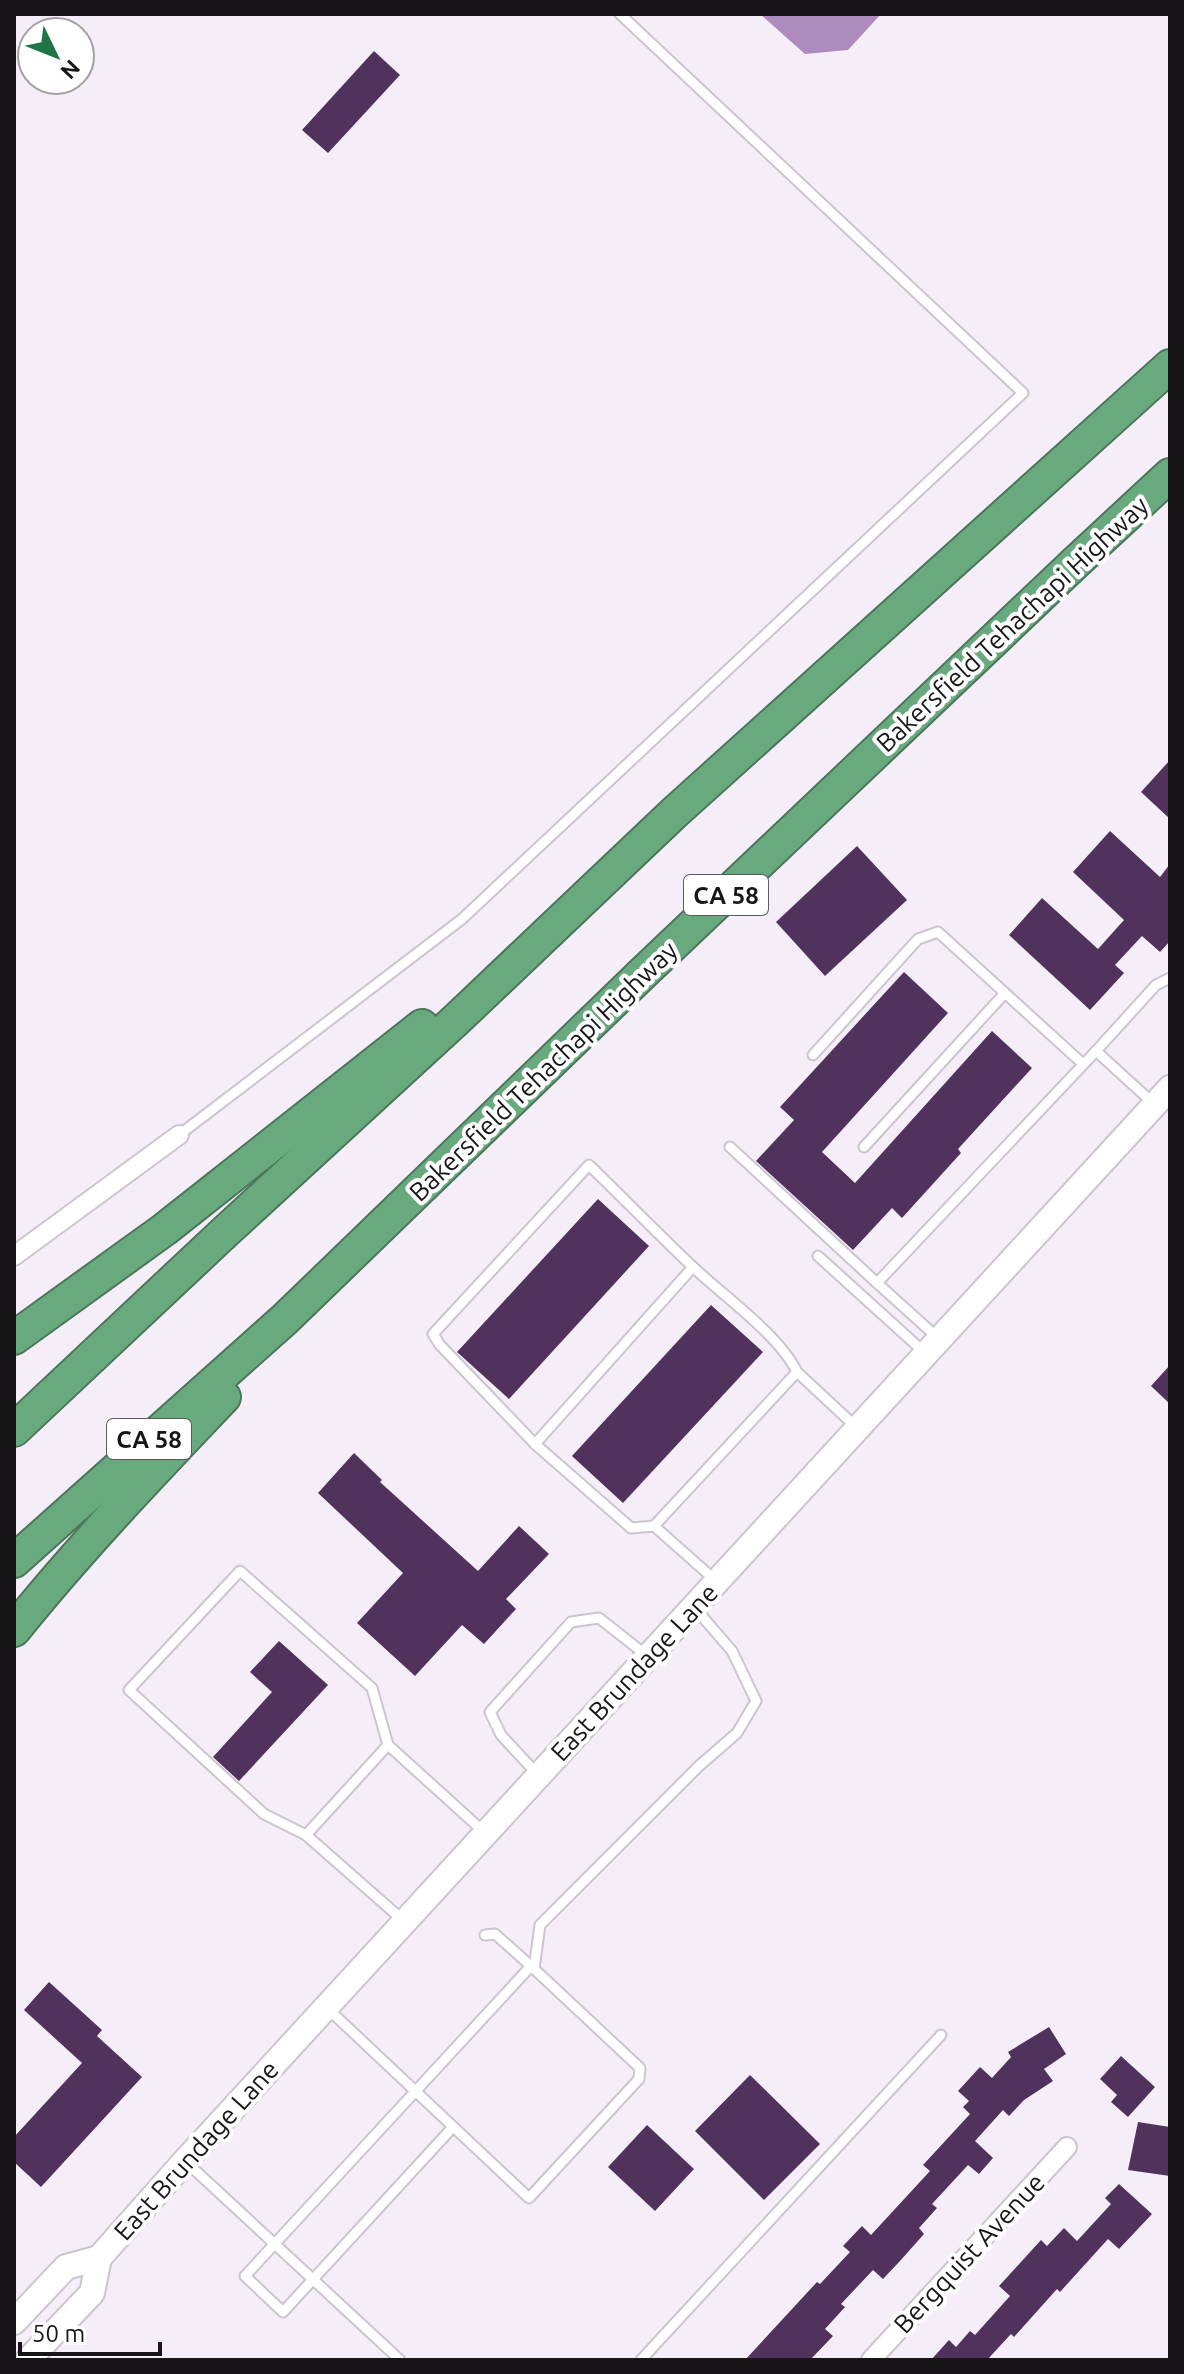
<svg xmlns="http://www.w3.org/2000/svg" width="1184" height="2374" viewBox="0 0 1184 2374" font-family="Ubuntu,sans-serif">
<rect width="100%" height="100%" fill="#f5eef8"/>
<path fill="#ad8bbc" d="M760,14h121l-33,36 -43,4z"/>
<g fill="#51325d">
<path d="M374,51l26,24 -72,78 -26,-23z"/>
<path d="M1170,760v59l-29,-27z"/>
<path d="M1110,831l50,46 10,-13v77l-10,11 -18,-16 -27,29 9,8 -34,37 -81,-75 33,-37 56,51 26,-29 -51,-48z"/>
<path d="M857,846l50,54 -82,76 -49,-54z"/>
<path d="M904,972l44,41 -126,139 33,31 137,-152 40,37 -74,81 3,4 -59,65 -10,-10 -39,42 -97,-89 38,-41 -14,-13z"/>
<path d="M598,1199l51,47 -140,153 -52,-47z"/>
<path d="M711,1305l52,47 -140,151 -51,-47z"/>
<path d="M1170,1365v39l-19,-18z"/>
<path d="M354,1453l28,27 -2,2 98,89 41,-45 30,28 -43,45 10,10 -32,35 -22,-19 -47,51 -58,-53 46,-50 -85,-80z"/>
<path d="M279,1641l49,44 -89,96 -26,-24 59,-65 -22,-20z"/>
<path d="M49,1982l53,48 -5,6 45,41 -101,110 -27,-25v-25l68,-74 -58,-53z"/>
<path d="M1049,2027l17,27 -22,15 9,12 -29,19 -15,16 -6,-6 -28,31 18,17 -14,16 -11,-9 -36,39 5,4 -18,20 5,6 -24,27 -17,18 -10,-9 -32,34 4,3 -20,22 8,7 -23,24h-65l72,-78 3,2 30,-32 -7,-6 19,-20 9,9 59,-64 -7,-6 47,-51 -7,-7 6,-6 -11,-10 22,-24 12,11 19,-21 -3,-5z"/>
<path d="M1121,2056l34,31 -27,30 -17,-15 6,-7 -17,-16z"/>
<path d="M750,2075l70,69 -56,56 -69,-69z"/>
<path d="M1138,2122l32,5v49l-42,-6z"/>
<path d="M647,2125l47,44 -39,42 -47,-44z"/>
<path d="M1119,2184l33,30 -33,35 -11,-10 -48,53 -3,-3 -43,48 -3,-3 -24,26h-56l18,-20 7,7 14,-16 5,4 35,-39 -11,-10 42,-46 6,6 17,-18 13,13 34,-37 -6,-6z"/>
</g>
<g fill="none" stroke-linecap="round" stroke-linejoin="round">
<g stroke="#ccc5cf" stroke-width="13">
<g id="service">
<path d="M813,1055l105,-116 20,-7 145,132"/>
<path d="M1154,1104l-58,-53 60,-66 14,-7"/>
<path d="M179,1135l283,-216 561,-526 -403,-379"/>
<path d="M730,1147l147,136"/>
<path d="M864,1147l141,-154"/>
<path d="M818,1256l106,96"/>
<path d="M938,1338l-61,-55 219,-232"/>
<path d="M797,1372l-143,154 -23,2 -96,-84 -95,-99 -7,-11 156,-169c35,34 69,69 105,103 31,29 85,67 103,104l58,54"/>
<path d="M535,1444l158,-177"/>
<path d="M654,1526l61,54"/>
<path d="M539,1776l-38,-41 -11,-23 81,-90 28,-4 47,37"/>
<path d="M306,1835l82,-90"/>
<path d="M405,1922l-99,-87 -42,-21 -135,-124 111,-119 132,117 16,57 95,86"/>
<path d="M534,1969l6,-44 159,-159 38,-33 19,-32 -24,-50 -38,-44"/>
<path d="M326,2007l203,191 110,-119 1,-11 -109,-102"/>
<path d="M453,2127l-170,185 -38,-36 286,-310 -36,-32 -10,1"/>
<path d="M185,2161l215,199"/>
<path d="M641,2360l300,-325"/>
</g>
</g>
<g stroke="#ccc5cf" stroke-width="22">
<g id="minor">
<path d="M14,1256l165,-121"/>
<path d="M871,2360l196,-213"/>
</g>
</g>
<g stroke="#ccc5cf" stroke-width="28">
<g id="secondary">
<path d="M14,2322l52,-55 33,-9"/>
<path d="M28,2360l64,-67 7,-35 86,-97 985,-1073"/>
</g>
</g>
<g stroke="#4c765b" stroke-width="36">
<g id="motorway">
<path d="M14,1338l151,-109 257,-203"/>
<path d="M14,1430l212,-199 231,-212 217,-206 496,-447"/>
<path d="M14,1561l271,-242 359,-347 431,-409 95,-88"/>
<path d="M14,1630c66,-82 138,-157 210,-233"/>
</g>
</g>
<use href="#service" stroke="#fff" stroke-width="9"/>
<use href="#minor" stroke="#fff" stroke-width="18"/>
<use href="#secondary" stroke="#fff" stroke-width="24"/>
<use href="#motorway" stroke="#68aa7e" stroke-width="32"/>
</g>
<g text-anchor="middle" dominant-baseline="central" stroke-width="8" stroke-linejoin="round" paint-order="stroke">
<g fill="#fff" stroke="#5d5b5e" stroke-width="2">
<rect x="684" y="875" width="84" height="40" rx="6"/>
<rect x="107" y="1419" width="84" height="40" rx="6"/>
</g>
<g font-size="24" font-weight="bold" fill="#181519">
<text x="726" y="895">CA 58</text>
<text x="149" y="1439">CA 58</text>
</g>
<g font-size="26" fill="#181519" stroke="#fff">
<text transform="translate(1012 624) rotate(-43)">Bakersfield Tehachapi Highway</text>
<text transform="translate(543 1071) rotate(-44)">Bakersfield Tehachapi Highway</text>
<text transform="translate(634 1672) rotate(-47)">East Brundage Lane</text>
<text transform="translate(196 2150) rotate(-48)">East Brundage Lane</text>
<text transform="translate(969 2253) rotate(-47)">Bergquist Avenue</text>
</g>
</g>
<rect width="1184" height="2374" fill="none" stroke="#181519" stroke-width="32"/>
<g transform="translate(56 56) rotate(133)"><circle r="38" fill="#ffffff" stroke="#a3a1a3" stroke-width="2"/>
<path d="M0-6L14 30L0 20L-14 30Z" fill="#217445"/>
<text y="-12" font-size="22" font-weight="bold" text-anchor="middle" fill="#181519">N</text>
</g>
<path d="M20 2342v12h140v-12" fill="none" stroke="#181519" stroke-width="4"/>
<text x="32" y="2342" font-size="24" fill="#181519" stroke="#ffffff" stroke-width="6" paint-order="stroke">50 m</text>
</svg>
